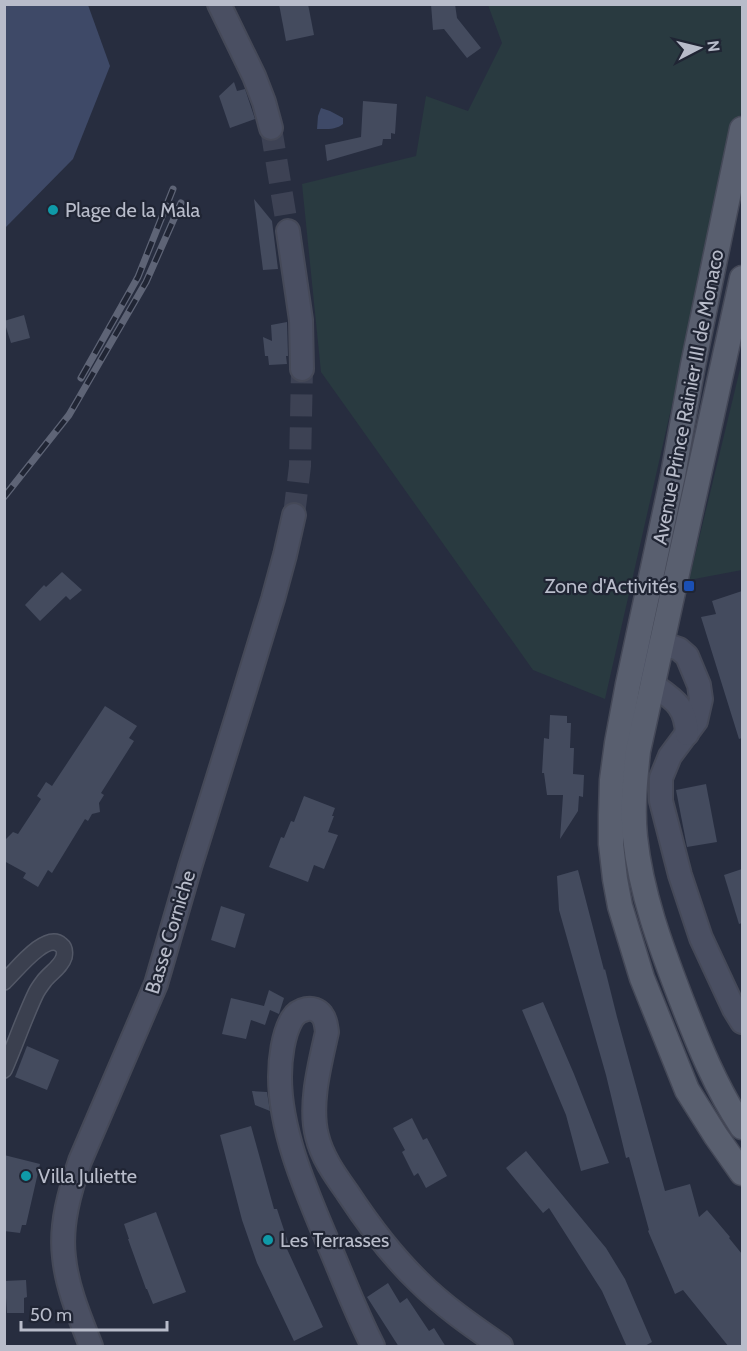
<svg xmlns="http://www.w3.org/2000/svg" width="747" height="1351" viewBox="0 0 747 1351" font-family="Cabin,sans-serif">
<rect width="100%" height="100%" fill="#272d3f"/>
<g fill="#293a40">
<path d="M488,5h254v104l-15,54 -122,536 -72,-29 -212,-298 -19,-188 114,-28 10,-60 42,15 34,-68z"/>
<path d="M742,361v209l-53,10z"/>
</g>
<g fill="#3e4967">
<path d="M5,4l83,1 22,61 -37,93 -68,69z"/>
<path d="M321,108l9,3 13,7v6c-7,6 -17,5 -26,5l1,-13z"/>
</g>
<g fill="#444b5e">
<path d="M279,4h29l6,31 -28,6z"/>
<path d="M431,4h24l2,14 24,30 -14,10 -23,-29 -11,1z"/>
<path d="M234,82l3,9 8,-2 10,30 -25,9 -11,-32z"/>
<path d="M363,101l34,3 -2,30 -4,-1v6h-8l-1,6 -55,16 -2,-16 36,-8z"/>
<path d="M254,199l18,22 6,48 -15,1z"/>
<path d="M24,315l6,23 -19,5 -7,-22z"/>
<path d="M287,322l1,34h-2l1,8 -18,1 -1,-9h-3l-2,-19 9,4 -1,-16z"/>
<path d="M62,572l20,18 -12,10 -4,-4 -26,25 -15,-16 19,-20 2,2z"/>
<path d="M742,591v147l-3,1 -38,-122 15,-3 -4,-13z"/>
<path d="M105,706l32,20 -8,12 5,3 -33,52 3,2 -5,8 1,9 -8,2 -4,7 -3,-2 -33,54 -4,-3 -10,17 -15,-9 3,-5 -22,-12v-20l9,-9 5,2 23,-35 -4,-3 9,-14 6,4z"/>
<path d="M550,715l17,1v7h4l-1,25h4l-1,26 11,1 -1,22 -4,-1 -1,15 -18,28 3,-44h-16l-3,-22h-2l2,-35 5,1z"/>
<path d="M706,784l11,58 -30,5 -11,-57z"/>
<path d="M304,796l31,12 -3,8h2l-6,16 10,3 -14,34 -10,-4 -6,17 -39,-15 12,-30 3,1 7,-17 3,1z"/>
<path d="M742,869v54l-3,1 -15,-49z"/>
<path d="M578,870l26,100 1,-1 12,48 48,174 25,-7 9,33 8,-7 23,27 -1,1 13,16v93h-13l-46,-57 -8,4 -27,-63 1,-1 -20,-73 -3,1 -20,-83 -47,-165 -2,-34z"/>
<path d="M221,906l24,8 -10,34 -24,-8z"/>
<path d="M269,990l15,8 -5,16 -9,-4 -5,15 -14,-5 -5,19 -24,-5 9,-36 33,8z"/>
<path d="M543,1002l31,72 35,89 -28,8 -15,-56 -44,-105z"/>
<path d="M27,1046l32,14 -12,30 -32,-13z"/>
<path d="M252,1091l15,1 3,19 -15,-6z"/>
<path d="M412,1118l11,22 4,-2 20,38 -21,12 -8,-15 -4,3 -12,-24 3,-2 -12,-22z"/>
<path d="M251,1126l23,83h3l13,39 -3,1 36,78 -29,14 -37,-78 -15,-43 -22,-85z"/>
<path d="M526,1151l80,97 19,31 27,63 -9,5h-16l-25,-56 -53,-83 -6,5 -37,-45z"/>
<path d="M4,1155l36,9 -14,61h-4l-2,8 -16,-2z"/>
<path d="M156,1212l30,80 -33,12 -6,-15h-1l-18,-50h1l-5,-15z"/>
<path d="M26,1280l1,17 -3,1v15h-17l-1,-15h-2v-17z"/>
<path d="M388,1283l12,20 7,-5 22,33 5,-3 12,19h-47l-32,-50z"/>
</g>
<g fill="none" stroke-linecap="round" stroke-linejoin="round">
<g stroke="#3d4254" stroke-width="22" stroke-dasharray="22 11" stroke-linecap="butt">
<path d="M271,128l17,103"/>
<path d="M294,515l6,-49 2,-97"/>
</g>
<g stroke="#535867" stroke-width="18">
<path id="street" d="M4,982c11,-10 42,-51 57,-37 4,3 4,7 3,12 -3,10 -14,16 -20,24 -3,4 -6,8 -8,12 -12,25 -21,52 -32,77"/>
</g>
<g stroke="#454958" stroke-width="26">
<g id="secondary">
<path d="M219,4l35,72 10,26 7,26"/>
<path d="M288,231l13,89 1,49"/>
<path d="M649,655l12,-12 18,6 8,7 12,29 2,14 -5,22 -26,35 -9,22v23l19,74 21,63 33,71 8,13"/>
<path d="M648,666l4,18c21,15 34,21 35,50"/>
<path d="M91,1346c-11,-28 -24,-58 -27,-89 -4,-33 6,-66 16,-96l76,-177 34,-117 49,-157 34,-111 12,-44 9,-40"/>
<path d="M373,1346c-16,-31 -28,-63 -42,-96 -22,-53 -51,-115 -51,-173 0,-18 3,-43 12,-58 6,-10 22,-15 30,-4 4,5 4,11 5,17 -7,32 -18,72 -10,104 5,21 18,39 30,56 21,32 44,63 71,89 25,25 54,45 83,65"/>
</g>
</g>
<g stroke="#454958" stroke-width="27">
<g id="primary">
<path d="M742,129l-49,236 -20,110 -45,209 -11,59 -5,37 -1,35v29l4,35 5,27 22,72 45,112 29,46 26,37"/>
<path d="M742,278l-104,473c-3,29 -6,57 -3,86 6,57 26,110 46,162 17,44 35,89 61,128"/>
</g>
</g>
<use href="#street" stroke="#3b404f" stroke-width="15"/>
<use href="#secondary" stroke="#4a4f62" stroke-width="22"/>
<use href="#primary" stroke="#595f6f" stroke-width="24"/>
<g stroke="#5e6476" stroke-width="7">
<g id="rail">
<path d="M81,378l57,-101 35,-88"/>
<path d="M4,497l65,-82 77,-133 35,-79"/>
</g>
</g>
<use href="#rail" stroke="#202534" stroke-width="4.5" stroke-dasharray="14" stroke-linecap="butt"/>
</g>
<g fill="#0f9aa8" stroke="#202534" stroke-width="2">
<circle cx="53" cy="210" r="6"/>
<circle cx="26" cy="1176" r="6"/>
<circle cx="268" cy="1240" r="6"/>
</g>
<rect fill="#1a4fb4" stroke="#202534" stroke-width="2" x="683" y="580" width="12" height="12" rx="3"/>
<g text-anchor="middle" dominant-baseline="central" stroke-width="4.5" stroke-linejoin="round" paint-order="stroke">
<g font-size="20" fill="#b8bcca" stroke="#202534" text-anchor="start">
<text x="65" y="210">Plage de la Mala</text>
<text x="677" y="586" text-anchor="end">Zone d'Activités</text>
<text x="38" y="1176">Villa Juliette</text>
<text x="280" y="1240">Les Terrasses</text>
</g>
<g font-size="20" fill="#b8bcca" stroke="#202534">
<text transform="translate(688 397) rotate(-79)">Avenue Prince Rainier III de Monaco</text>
<text transform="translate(170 932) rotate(-73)">Basse Corniche</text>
</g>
</g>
<rect width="747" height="1351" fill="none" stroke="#b8bcca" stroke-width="12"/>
<g transform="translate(699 48) rotate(83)" stroke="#202534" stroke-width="4.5" paint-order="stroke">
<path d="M0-4.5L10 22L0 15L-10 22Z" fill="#b8bcca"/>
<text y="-9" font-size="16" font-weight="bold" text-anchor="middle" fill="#b8bcca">N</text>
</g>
<path d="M21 1321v9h146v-9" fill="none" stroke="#b8bcca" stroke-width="3"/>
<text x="30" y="1321" font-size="18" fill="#b8bcca" stroke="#202534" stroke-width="4.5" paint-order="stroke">50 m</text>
</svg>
